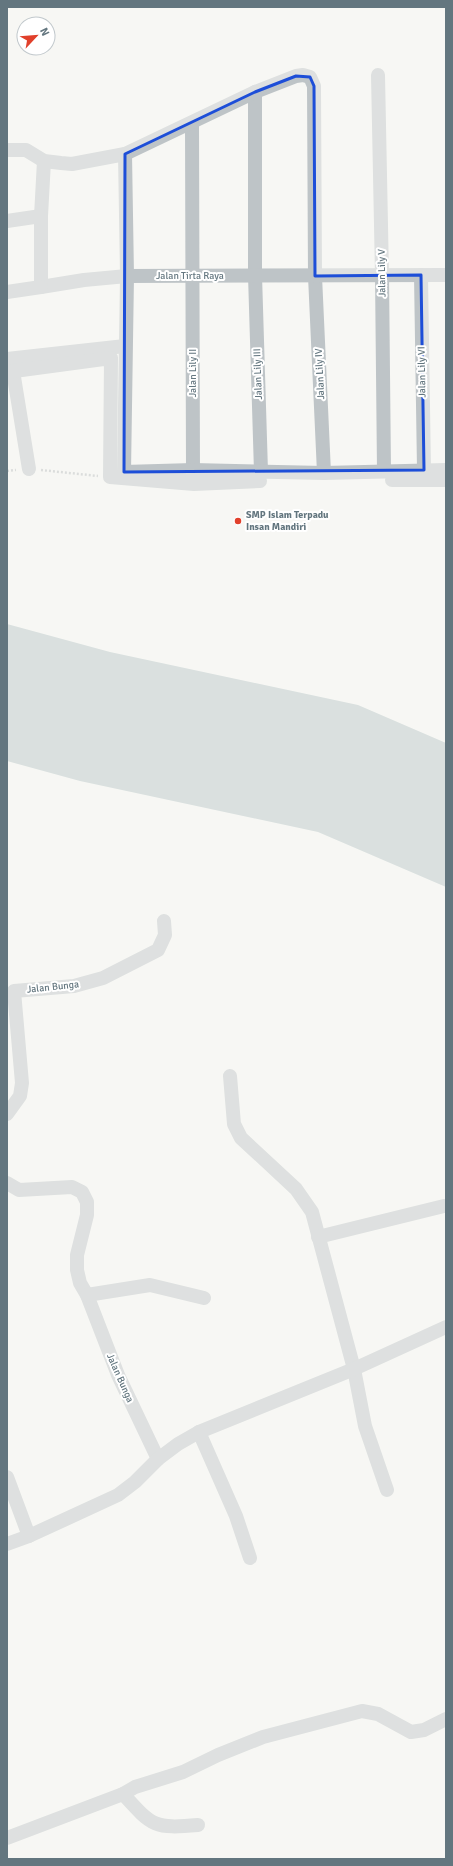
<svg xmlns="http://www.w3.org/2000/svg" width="453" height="1866" viewBox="0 0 453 1866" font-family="Signika,sans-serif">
<rect width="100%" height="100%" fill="#f7f7f4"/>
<path fill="#b5c4c6" d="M7,624l103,28 248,53 88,38v144l-128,-55 -238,-51 -73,-20z"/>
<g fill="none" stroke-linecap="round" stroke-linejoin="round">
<g stroke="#b9bdbf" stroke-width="2.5" stroke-dasharray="2 2" stroke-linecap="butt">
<path d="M41,470l57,6"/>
<path d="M7,471l9,-1"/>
</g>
<g stroke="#bec4c7" stroke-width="14">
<path d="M378,75l4,200 2,196"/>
<path d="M255,92v183l6,197"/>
<path d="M192,124l1,346"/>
<path d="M7,150h19l18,11 17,2 11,1 53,-10 130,-62 41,-16 7,-1 7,2 4,9 1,190 9,197"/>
<path d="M125,154l2,122 -3,196 69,-2 131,3 122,-3"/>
<path d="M41,216l3,-55"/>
<path d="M7,221l34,-5v71l43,-7 43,-4 319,-1"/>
<path d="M421,275l3,195"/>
<path d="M7,292l34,-5"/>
<path d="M7,359l118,-13"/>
<path d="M13,371l16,98"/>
<path d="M7,372l104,-14 -1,119 84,7 66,-3"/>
<path d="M392,480h54"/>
<path d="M230,1076l4,48 7,14 55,51 16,23 42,157 11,57 22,64"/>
<path d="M7,1114l13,-18 2,-13 -8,-92 60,-5 29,-8 55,-28 7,-15 -1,-14"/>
<path d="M7,1183l12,7 53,-3 10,5 5,10v13l-10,40v15l3,13 7,12 31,80 40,84"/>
<path d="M318,1237l126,-31"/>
<path d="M87,1295l63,-10 54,13"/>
<path d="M199,1432l37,84 14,42"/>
<path d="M7,1477l22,59"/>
<path d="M7,1544l22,-8 89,-41 17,-13 23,-23 20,-15 21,-12 155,-63 92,-42"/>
<path d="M123,1794c29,32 31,35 75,31"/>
<path d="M7,1838l116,-44 12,-7 48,-15 35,-17 45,-18 99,-26 16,3 33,18 13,-2 22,-11"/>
</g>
</g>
<path d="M0 0H453V1866H0ZM296,76l14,1 4,9 1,190 106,-1 3,195 -300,2 1,-318 130,-62z" fill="#f7f7f4" fill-opacity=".55" fill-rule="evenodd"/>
<path fill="none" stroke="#1d4ed8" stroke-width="3" stroke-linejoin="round" d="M296,76l14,1 4,9 1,190 106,-1 3,195 -300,2 1,-318 130,-62z"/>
<circle fill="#e1402b" stroke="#fff" stroke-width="1.5" cx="238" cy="521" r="4"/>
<g text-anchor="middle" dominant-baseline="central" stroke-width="4" stroke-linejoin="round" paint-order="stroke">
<g font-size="10" fill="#63767f" stroke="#fff">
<text transform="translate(382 273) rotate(-91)">Jalan Lily V</text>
<text x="190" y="276">Jalan Tirta Raya</text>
<text transform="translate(422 372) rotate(-91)">Jalan Lily VI</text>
<text transform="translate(193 373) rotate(-90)">Jalan Lily II</text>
<text transform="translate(258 374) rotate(-92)">Jalan Lily III</text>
<text transform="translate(320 374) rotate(-93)">Jalan Lily IV</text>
<text transform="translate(53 987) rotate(-6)">Jalan Bunga</text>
<text transform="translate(120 1378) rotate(66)">Jalan Bunga</text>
</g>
<g font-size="10" font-weight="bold" fill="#63767f" stroke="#fff" text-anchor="start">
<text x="246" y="515">SMP Islam Terpadu<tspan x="246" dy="12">Insan Mandiri</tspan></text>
</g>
</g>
<rect width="453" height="1866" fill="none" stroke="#63767f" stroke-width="16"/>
<g transform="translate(36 36) rotate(64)"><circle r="19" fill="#ffffff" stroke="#c1c8cc"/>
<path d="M0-3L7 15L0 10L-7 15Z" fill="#e1402b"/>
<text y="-6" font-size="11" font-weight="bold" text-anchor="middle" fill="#63767f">N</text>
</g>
</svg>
